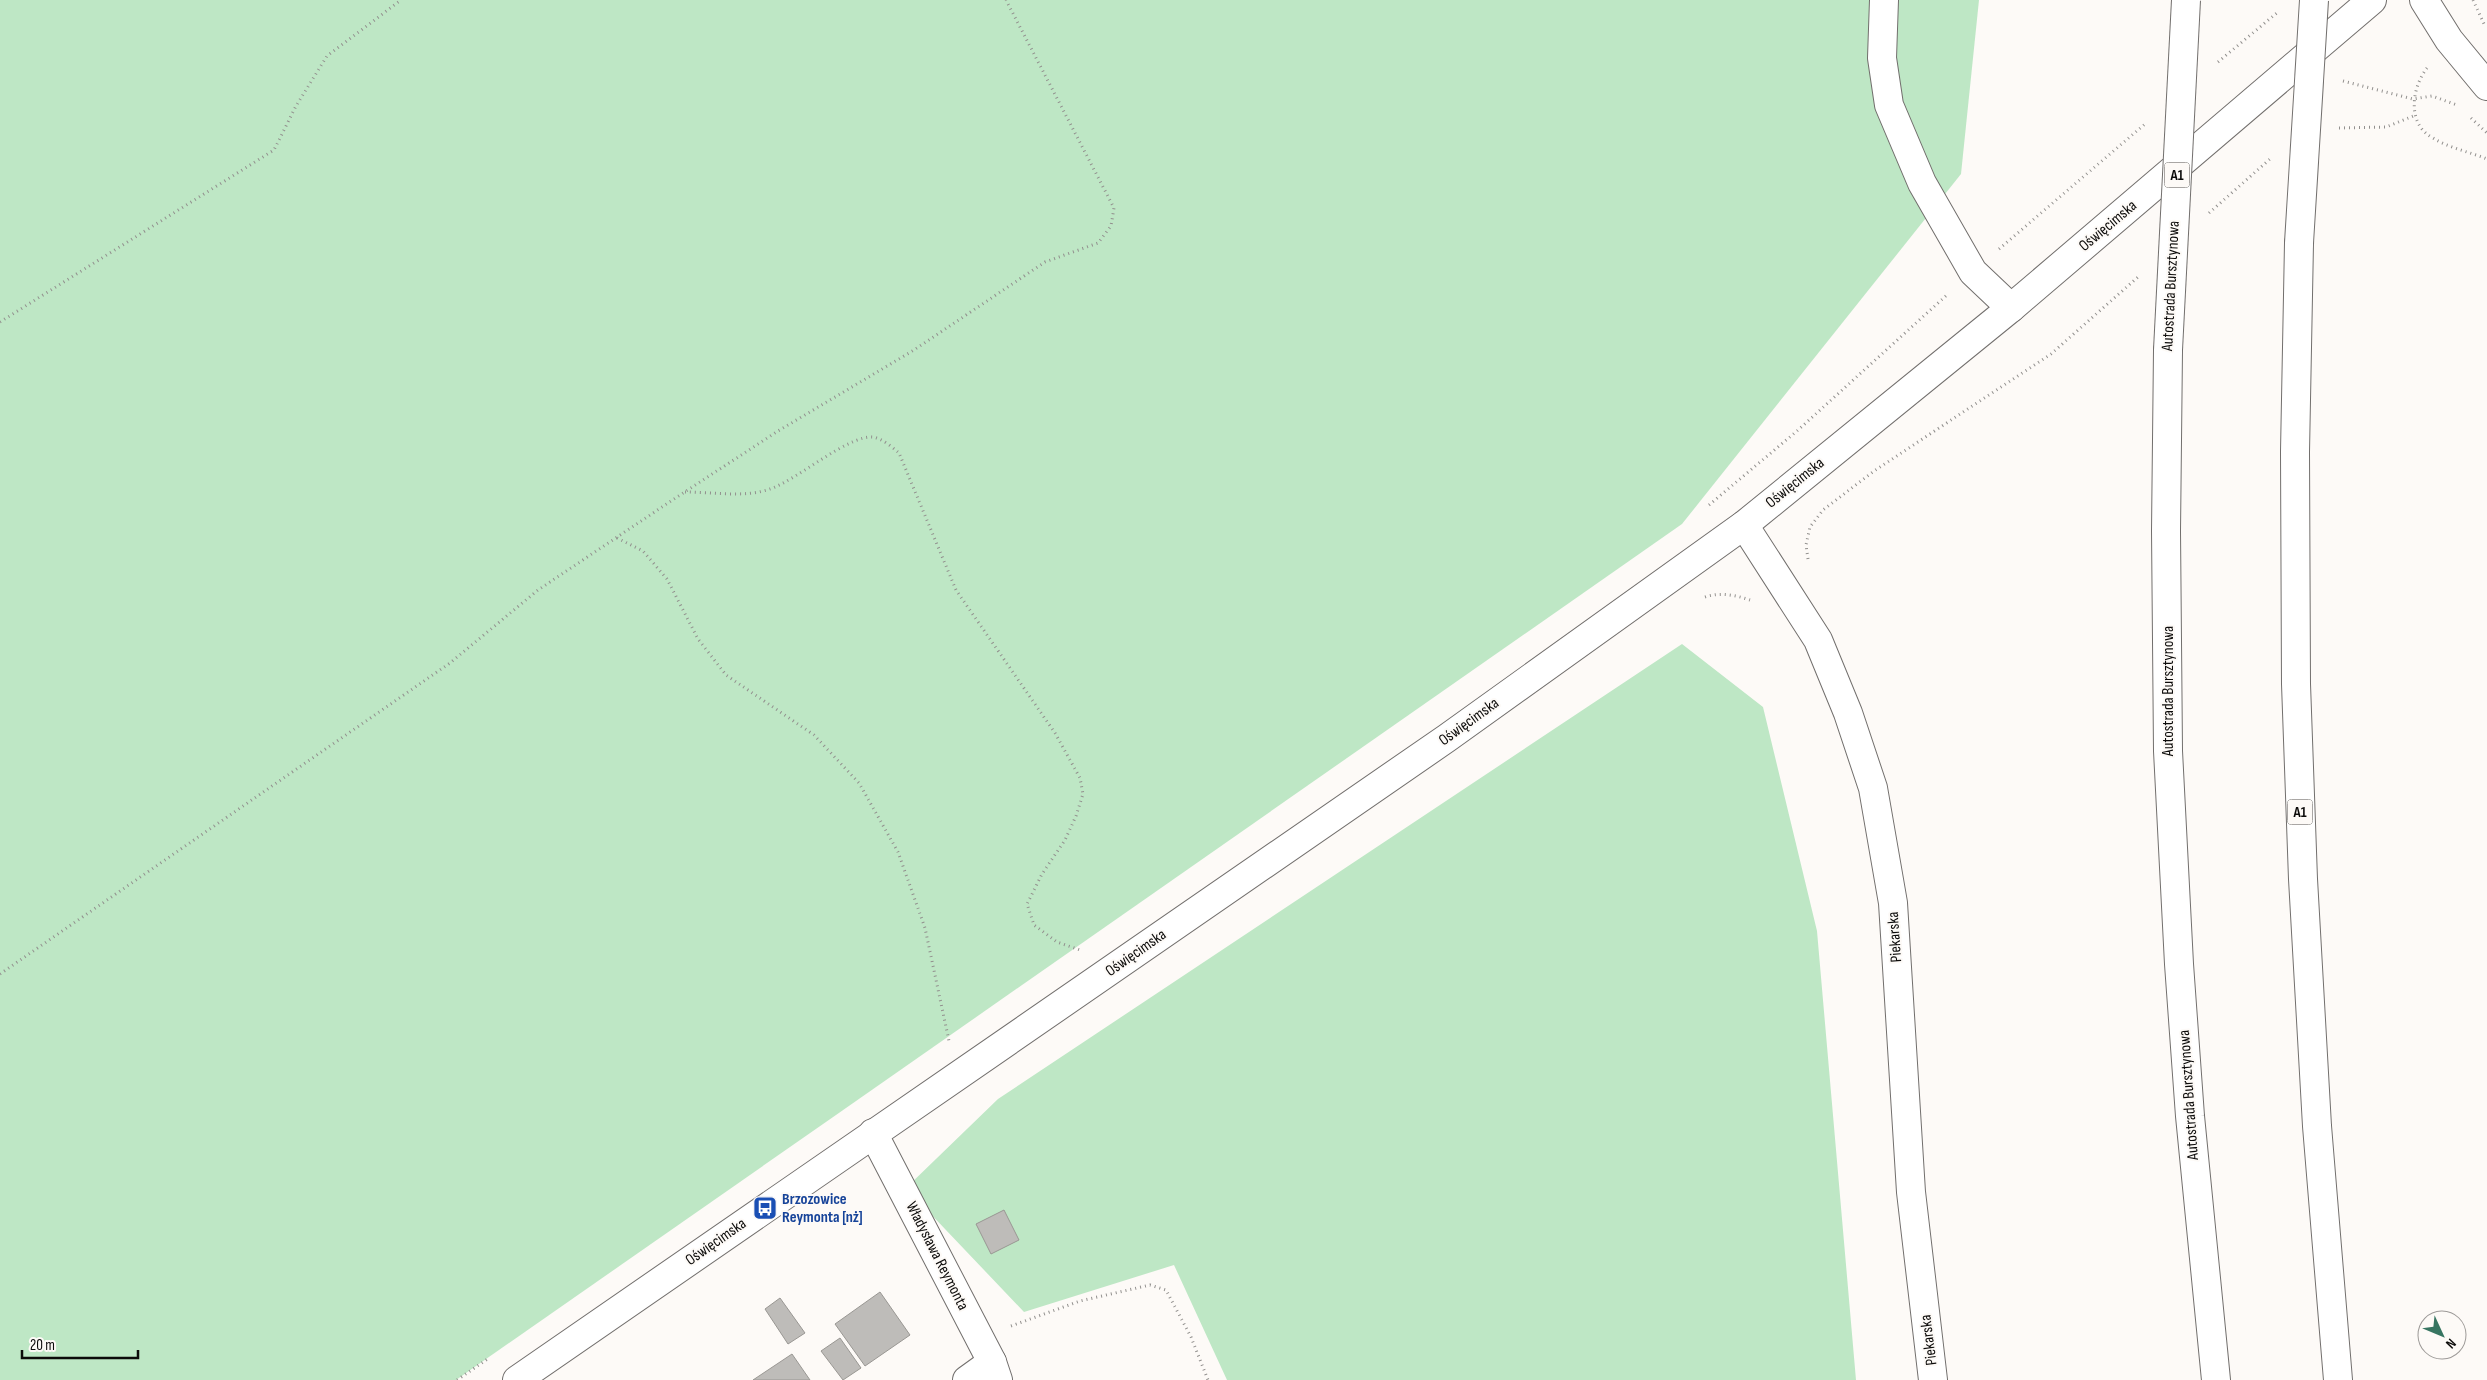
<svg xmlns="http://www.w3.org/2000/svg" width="2487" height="1380" viewBox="0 0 2487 1380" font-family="'Sofia Sans Condensed',sans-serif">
<rect width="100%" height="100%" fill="#fdfaf7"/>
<g fill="#bee7c5">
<path d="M0,0h1979l-18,174 -279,350 -846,591 -380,265h-456z"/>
<path d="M1682,644l81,63 54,224 39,449h-629l-53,-115 -150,47 -118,-124 92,-89z"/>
</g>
<g fill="#bebcb9" stroke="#999793">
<path d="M1004,1210l15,30 -28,14 -15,-30z"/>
<path d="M880,1292l30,43 -45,31 -30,-42z"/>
<path d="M780,1298l25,35 -17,11 -23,-35z"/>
<path d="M840,1338l21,30 -18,12 -22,-29z"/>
<path d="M792,1354l18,26h-57z"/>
</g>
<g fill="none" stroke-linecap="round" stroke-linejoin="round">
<g stroke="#726f6d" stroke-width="30">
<g id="minor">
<path d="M1884,0l-2,58 7,47 33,78 51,89 38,36"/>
<path d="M2424,0l25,40 38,46"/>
<path d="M1744,525l74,115 30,73 25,75 20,115 18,289 22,188"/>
<path d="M873,1133l119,229 6,18"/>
<path d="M517,1380l930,-642 297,-213 267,-217 361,-308"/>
<path d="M967,1380l25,-18"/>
</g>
</g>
<g stroke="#726f6d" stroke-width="30">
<g id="highway">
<path d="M2299,243l-4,209 1,232 7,195 14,247 21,254"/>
<path d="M2168,350l-2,181 2,220 11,213 11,152 26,264"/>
</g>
</g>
<g stroke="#92908e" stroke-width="3" stroke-dasharray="1 4" stroke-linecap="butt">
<path d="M2473,0l12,26"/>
<path d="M2218,62l60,-50"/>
<path d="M2427,68c-15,19 -21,56 6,70 16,10 37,14 54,21"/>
<path d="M2343,81l70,18 19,-3 25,9"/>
<path d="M2471,118l16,15"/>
<path d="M2339,128l47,-1 30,-12"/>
<path d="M2209,213l61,-54"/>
<path d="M1999,249l146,-125"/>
<path d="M0,322l274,-172 22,-44 31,-50 74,-56"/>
<path d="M685,492c27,0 60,6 85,-3 27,-9 78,-54 103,-52 10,2 19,10 26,16l57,137 99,143 25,45 3,16 -7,22 -11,24 -23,34 -15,30 7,21 23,17 23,8"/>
<path d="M1709,505l88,-74 151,-137"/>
<path d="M617,538l26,13 24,28 31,60 28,36 88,60 45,48 39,69 27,76 24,113"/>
<path d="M1808,559l-2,-14 4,-18 13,-17 51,-39 177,-117 87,-77"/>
<path d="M1705,597c15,-5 30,-2 45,3"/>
<path d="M0,974l450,-311 88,-73 139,-93 101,-66 136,-81 131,-88 53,-19 13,-17 3,-18 -108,-208"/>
<path d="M1011,1326l69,-25 70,-16 16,5 25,47 17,43"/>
<path d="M457,1380l32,-22"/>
</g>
<use href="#minor" stroke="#fff" stroke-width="28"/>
<use href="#highway" stroke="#fff" stroke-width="28"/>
<g stroke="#726f6d" stroke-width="30" stroke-linecap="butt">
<g id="highway-bridge">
<path d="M2299,243l15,-243"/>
<path d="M2168,350l18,-350"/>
</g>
</g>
<use href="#highway-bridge" stroke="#fff" stroke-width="28"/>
</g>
<defs>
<g id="bus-square" transform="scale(1.25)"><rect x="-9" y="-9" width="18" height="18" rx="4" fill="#1a4fb4" stroke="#fdfaf7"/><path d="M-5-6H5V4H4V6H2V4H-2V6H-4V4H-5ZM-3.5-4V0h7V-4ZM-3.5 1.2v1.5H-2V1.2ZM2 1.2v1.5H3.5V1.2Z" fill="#fff"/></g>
</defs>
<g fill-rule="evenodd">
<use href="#bus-square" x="765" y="1208"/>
</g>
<g text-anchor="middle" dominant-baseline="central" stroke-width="4" stroke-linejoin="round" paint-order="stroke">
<g fill="#fdfaf7" stroke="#545351" stroke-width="1">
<rect x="2164.5" y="162.5" width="25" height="25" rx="4"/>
<rect x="2287.5" y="799.5" width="25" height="25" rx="4"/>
</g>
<g font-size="15" font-weight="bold" fill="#0c0b0a">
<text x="2177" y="175">A1</text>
<text x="2300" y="812">A1</text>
</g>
<g font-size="16" fill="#0c0b0a" stroke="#fdfaf7">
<text transform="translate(2108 226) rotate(-40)">Oświęcimska</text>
<text transform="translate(2171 286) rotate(-87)">Autostrada Bursztynowa</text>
<text transform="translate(1795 483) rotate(-39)">Oświęcimska</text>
<text transform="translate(2168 691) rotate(-90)">Autostrada Bursztynowa</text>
<text transform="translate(1469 722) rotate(-36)">Oświęcimska</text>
<text transform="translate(1895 937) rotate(-94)">Piekarska</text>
<text transform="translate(1136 953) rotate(-35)">Oświęcimska</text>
<text transform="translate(2189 1095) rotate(-94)">Autostrada Bursztynowa</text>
<text transform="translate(716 1242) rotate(-35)">Oświęcimska</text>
<text transform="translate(937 1256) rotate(63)">Władysława Reymonta</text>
<text transform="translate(1929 1340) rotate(-97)">Piekarska</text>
</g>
<g font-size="16" font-weight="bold" fill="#164399" stroke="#fdfaf7" text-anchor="start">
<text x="782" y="1199">Brzozowice<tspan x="782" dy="18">Reymonta [nż]</tspan></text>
</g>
</g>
<g transform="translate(2442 1335) rotate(134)"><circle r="24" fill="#fdfaf7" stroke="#9d9a98"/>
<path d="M0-4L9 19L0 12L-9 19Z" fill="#377561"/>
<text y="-8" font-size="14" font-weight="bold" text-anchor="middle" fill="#0c0b0a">N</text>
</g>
<path d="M22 1350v8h116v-8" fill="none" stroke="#0c0b0a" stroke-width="2.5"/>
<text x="30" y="1350" font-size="15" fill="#0c0b0a" stroke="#fdfaf7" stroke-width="4" paint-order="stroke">20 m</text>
</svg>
